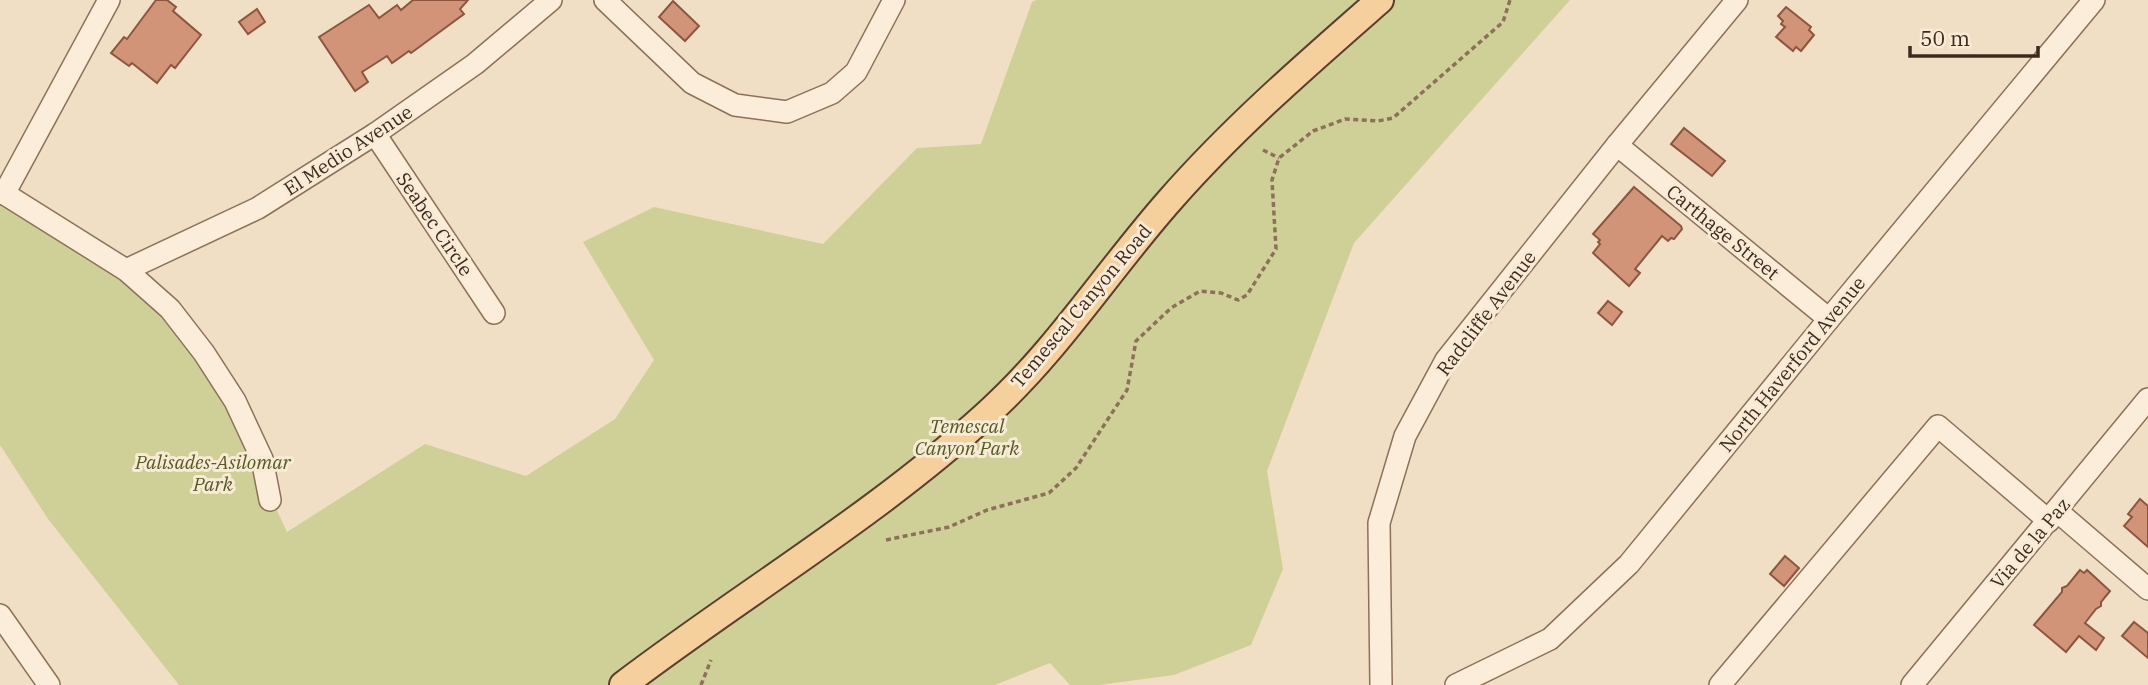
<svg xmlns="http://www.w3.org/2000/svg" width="2148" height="685" viewBox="0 0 2148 685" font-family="'IBM Plex Serif',serif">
<rect width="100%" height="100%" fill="#f1dfc5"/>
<path fill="#cfd098" d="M1036,0h534l-216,243 -87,228 16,98 -32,76 -77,30 -75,10h-29l-20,-22 -55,22h-816l-131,-166 -48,-74v-254l126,79 78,83 83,179 138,-88 101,32 89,-57 39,-59 -71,-118 71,-35 169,37 94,-96 64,-4 51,-142z"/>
<g fill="#d19479" stroke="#8e553e" stroke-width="2">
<path d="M156,0h11l9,7 -3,4 28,24 -26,33 -4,-3 -14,18 -25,-20 -3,3 -18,-13 13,-16 3,2z"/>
<path d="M413,0h55l-8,9 4,5 -53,39 -2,-2 -17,12 -5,-7 -25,16 6,10 -13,9 -36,-54 50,-32 10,13 18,-13 4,5z"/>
<path d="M673,1l26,25 -14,15 -26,-24z"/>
<path d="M1786,7l25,20 -2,3 5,5 -13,16 -5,-4 -3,4 -17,-14 9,-10 -4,-3 2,-3 -5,-5z"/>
<path d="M257,9l8,13 -17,12 -9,-12z"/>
<path d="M1684,128l41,33 -13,15 -41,-32z"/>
<path d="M1634,187l47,39 1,3 -8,10 -3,-1 -3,3 -6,-5 -27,33 5,4 -11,13 -36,-33 7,-9 -2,-2 2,-2 -7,-6z"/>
<path d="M1608,301l14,11 -10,13 -14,-12z"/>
<path d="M2140,499l8,7v41l-24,-21 8,-9 -4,-3z"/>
<path d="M1785,556l14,12 -15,18 -14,-12z"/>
<path d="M2080,570l4,3 3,-3 23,21 -9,11v4l-5,3 -11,14 19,15 -8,12 -17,-14 -13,16 -32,-27 28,-33v-4l5,-2z"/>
<path d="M2134,622l14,11v25l-26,-22z"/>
</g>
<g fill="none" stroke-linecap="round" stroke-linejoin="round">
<g stroke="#8d705a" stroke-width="24">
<g id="minor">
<path d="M605,0l87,83 43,22 52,7 45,-19 24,-21 38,-72"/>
<path d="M375,134l119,179"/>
<path d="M1617,145l212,174"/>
<path d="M0,191l126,79 44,39 34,44 31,48 27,58 8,41"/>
<path d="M4,194l105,-194"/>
<path d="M126,270l132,-62 117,-74 100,-70 76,-64"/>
<path d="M2057,511l91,78"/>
<path d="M0,615l49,70"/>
<path d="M1381,685l-2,-162 26,-87 41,-76 171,-215 120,-145"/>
<path d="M1456,685l94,-46 79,-75 200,-245 265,-319"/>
<path d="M1720,685l218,-259 111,95"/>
<path d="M1912,685l236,-286"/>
</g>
</g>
<g stroke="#5b3e2e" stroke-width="30">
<path id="major" d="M623,685c121,-92 252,-169 365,-272 69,-62 120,-143 182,-213 64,-73 137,-136 210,-200"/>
</g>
<g stroke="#8d705a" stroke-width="3.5" stroke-dasharray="5 3.5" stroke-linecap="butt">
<path d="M1263,150l16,8"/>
<path d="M886,540l63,-13 38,-17 62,-17 27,-25 51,-78 9,-49 35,-33 29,-17 21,2 17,7 9,-5 29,-46 -4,-69 7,-22 34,-27 32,-12 33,2 15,-3 110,-96 7,-22"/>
<path d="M701,685l10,-25"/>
</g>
<use href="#minor" stroke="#fbedd9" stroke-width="21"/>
<use href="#major" stroke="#f5d09c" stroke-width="26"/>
</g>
<g text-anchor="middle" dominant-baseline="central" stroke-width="6" stroke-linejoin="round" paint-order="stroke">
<g font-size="19" fill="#3d2a1e" stroke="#f8ead5">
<text transform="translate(348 150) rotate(-33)">El Medio Avenue</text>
<text transform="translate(435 224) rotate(56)">Seabec Circle</text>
<text transform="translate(1723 232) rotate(39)">Carthage Street</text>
<text transform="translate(1081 306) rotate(-50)">Temescal Canyon Road</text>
<text transform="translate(1486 313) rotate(-53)">Radcliffe Avenue</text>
<text transform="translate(1792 364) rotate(-51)">North Haverford Avenue</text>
<text transform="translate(2030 543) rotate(-50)">Via de la Paz</text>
</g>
<g font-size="19" font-style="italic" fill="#525a24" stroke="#f8ead5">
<text x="967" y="426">Temescal<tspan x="967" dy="22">Canyon Park</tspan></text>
<text x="213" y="462">Palisades-Asilomar<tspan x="213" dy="22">Park</tspan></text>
</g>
</g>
<path d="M1910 46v10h128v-10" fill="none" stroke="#3d2a1e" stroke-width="3.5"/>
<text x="1920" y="46" font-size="21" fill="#3d2a1e" stroke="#f8ead5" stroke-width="5" paint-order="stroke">50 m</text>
</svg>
